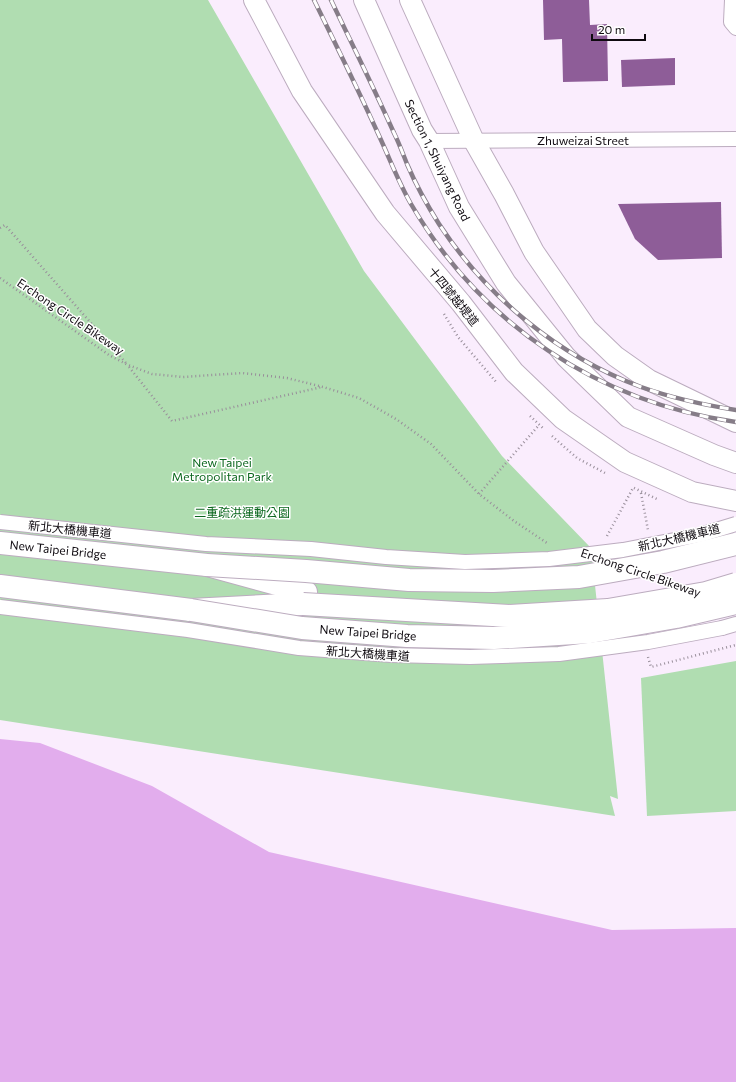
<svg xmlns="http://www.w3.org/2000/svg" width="736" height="1082" viewBox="0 0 736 1082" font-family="Commissioner,'Noto Sans TC',sans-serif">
<rect width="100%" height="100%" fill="#faedfd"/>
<g fill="#b0ddb1">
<path d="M0,0h208l156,271 138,185 89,92 27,251 -8,-3 5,20 -615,-96z"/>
<path d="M736,661v150l-89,5 -6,-138z"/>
</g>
<path fill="#e2aded" d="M0,739l40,4 112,43 117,66 343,78 124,-2v154h-736z"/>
<g fill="#8e5d98">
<path d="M543,0h46l1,25 17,-1 1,57 -45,1 -1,-43 -18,1z"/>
<path d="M675,58v27l-53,2 -1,-27z"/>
<path d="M721,202l1,56 -64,2 -23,-21 -17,-35z"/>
</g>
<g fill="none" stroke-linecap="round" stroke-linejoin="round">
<g stroke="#bcacbf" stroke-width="16">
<g id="street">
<path d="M732,0l-1,22 5,6"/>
<path d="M429,141l307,-2"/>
<path d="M722,628l14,-4"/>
</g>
</g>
<g stroke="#bcacbf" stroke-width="22">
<g id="secondary">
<path d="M254,0l48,91 83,122 76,90 53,69 49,47 62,43 67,30 44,9"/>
<path d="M364,0l58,130 7,11 30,66 47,76 60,74 62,60 86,38 22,8"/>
<path d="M410,0l64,141 30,53 30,58 53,77 28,27 34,24 87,42"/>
</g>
</g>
<g stroke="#bcacbf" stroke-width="24">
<g id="highway">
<path d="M0,543l207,22 99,27"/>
<path d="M0,586l191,24 112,-6"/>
</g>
</g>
<g stroke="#988e9a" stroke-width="2.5" stroke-dasharray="1 3" stroke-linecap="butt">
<path d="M0,228l5,-3 121,138"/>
<path d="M0,278l109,77 19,10 24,9 31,3 59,-4 45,5 36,9 36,11 37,21 35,25 48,50 35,27 33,22"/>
<path d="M444,314l14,23 39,46"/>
<path d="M129,367l43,54 150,-34"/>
<path d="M530,416l14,13"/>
<path d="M552,436l25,22 28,15"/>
<path d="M634,488l23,11"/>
<path d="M641,493l7,37"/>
<path d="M479,494l60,-69"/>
<path d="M607,536l26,-48"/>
<path d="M648,657l3,10 85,-22"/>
</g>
<use href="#street" stroke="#fff" stroke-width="14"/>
<use href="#secondary" stroke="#fff" stroke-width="20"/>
<use href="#highway" stroke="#fff" stroke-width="22"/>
<g stroke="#867d88" stroke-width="4.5">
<g id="rail">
<path d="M314,0c23,47 46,93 67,140 10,22 18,43 30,64 70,120 187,198 325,218"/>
<path d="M331,0c21,44 43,88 63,133 5,10 9,21 13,31 9,21 20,41 32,60 48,73 119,132 202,163 31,11 63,18 95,23"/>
</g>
</g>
<use href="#rail" stroke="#fff" stroke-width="3" stroke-dasharray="9" stroke-linecap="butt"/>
<g stroke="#bcacbf" stroke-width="16" stroke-linecap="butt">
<g id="street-bridge">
<path d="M0,522l206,22 105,5 75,8 79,5 84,-3 74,-9 77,-15 36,-11"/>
<path d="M0,607l188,23 111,18 92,7 79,2 89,-3 89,-12 74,-14"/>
</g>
</g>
<g stroke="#bcacbf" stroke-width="24" stroke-linecap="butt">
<g id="highway-bridge">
<path d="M207,565l99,6 103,9 84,1 86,-4 84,-15 73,-18"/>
<path d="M303,604l207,12 98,-6 98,-17 30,-9"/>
<path d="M191,610l111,18 105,8 87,2 96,-6 86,-15 60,-14"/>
</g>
</g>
<use href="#street-bridge" stroke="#fff" stroke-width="14"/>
<use href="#highway-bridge" stroke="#fff" stroke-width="22"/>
</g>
<g text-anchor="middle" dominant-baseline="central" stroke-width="3" stroke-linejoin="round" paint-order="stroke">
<g font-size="12" fill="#0f0a10" stroke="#fff">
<text x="583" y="140">Zhuweizai Street</text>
<text transform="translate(438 160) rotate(64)">Section 1, Shuiyang Road</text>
<text transform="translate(454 296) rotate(51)">十四號越堤道</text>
<text transform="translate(71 316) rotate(34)">Erchong Circle Bikeway</text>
<text transform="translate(70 529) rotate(6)">新北大橋機車道</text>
<text transform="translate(679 537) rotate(-13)">新北大橋機車道</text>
<text transform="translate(58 549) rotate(6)">New Taipei Bridge</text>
<text transform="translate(641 572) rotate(19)">Erchong Circle Bikeway</text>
<text transform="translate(368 632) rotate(4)">New Taipei Bridge</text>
<text transform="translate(368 653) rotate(4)">新北大橋機車道</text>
</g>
<g font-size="12" fill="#0b671e" stroke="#fff">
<text x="222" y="462">New Taipei<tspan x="222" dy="14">Metropolitan Park</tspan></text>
<text x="242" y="512">二重疏洪運動公園</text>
</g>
</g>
<path d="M592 34v6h53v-6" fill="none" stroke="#0f0a10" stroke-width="2"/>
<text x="598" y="34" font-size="12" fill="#0f0a10" stroke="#ffffff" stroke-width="3" paint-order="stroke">20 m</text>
</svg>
